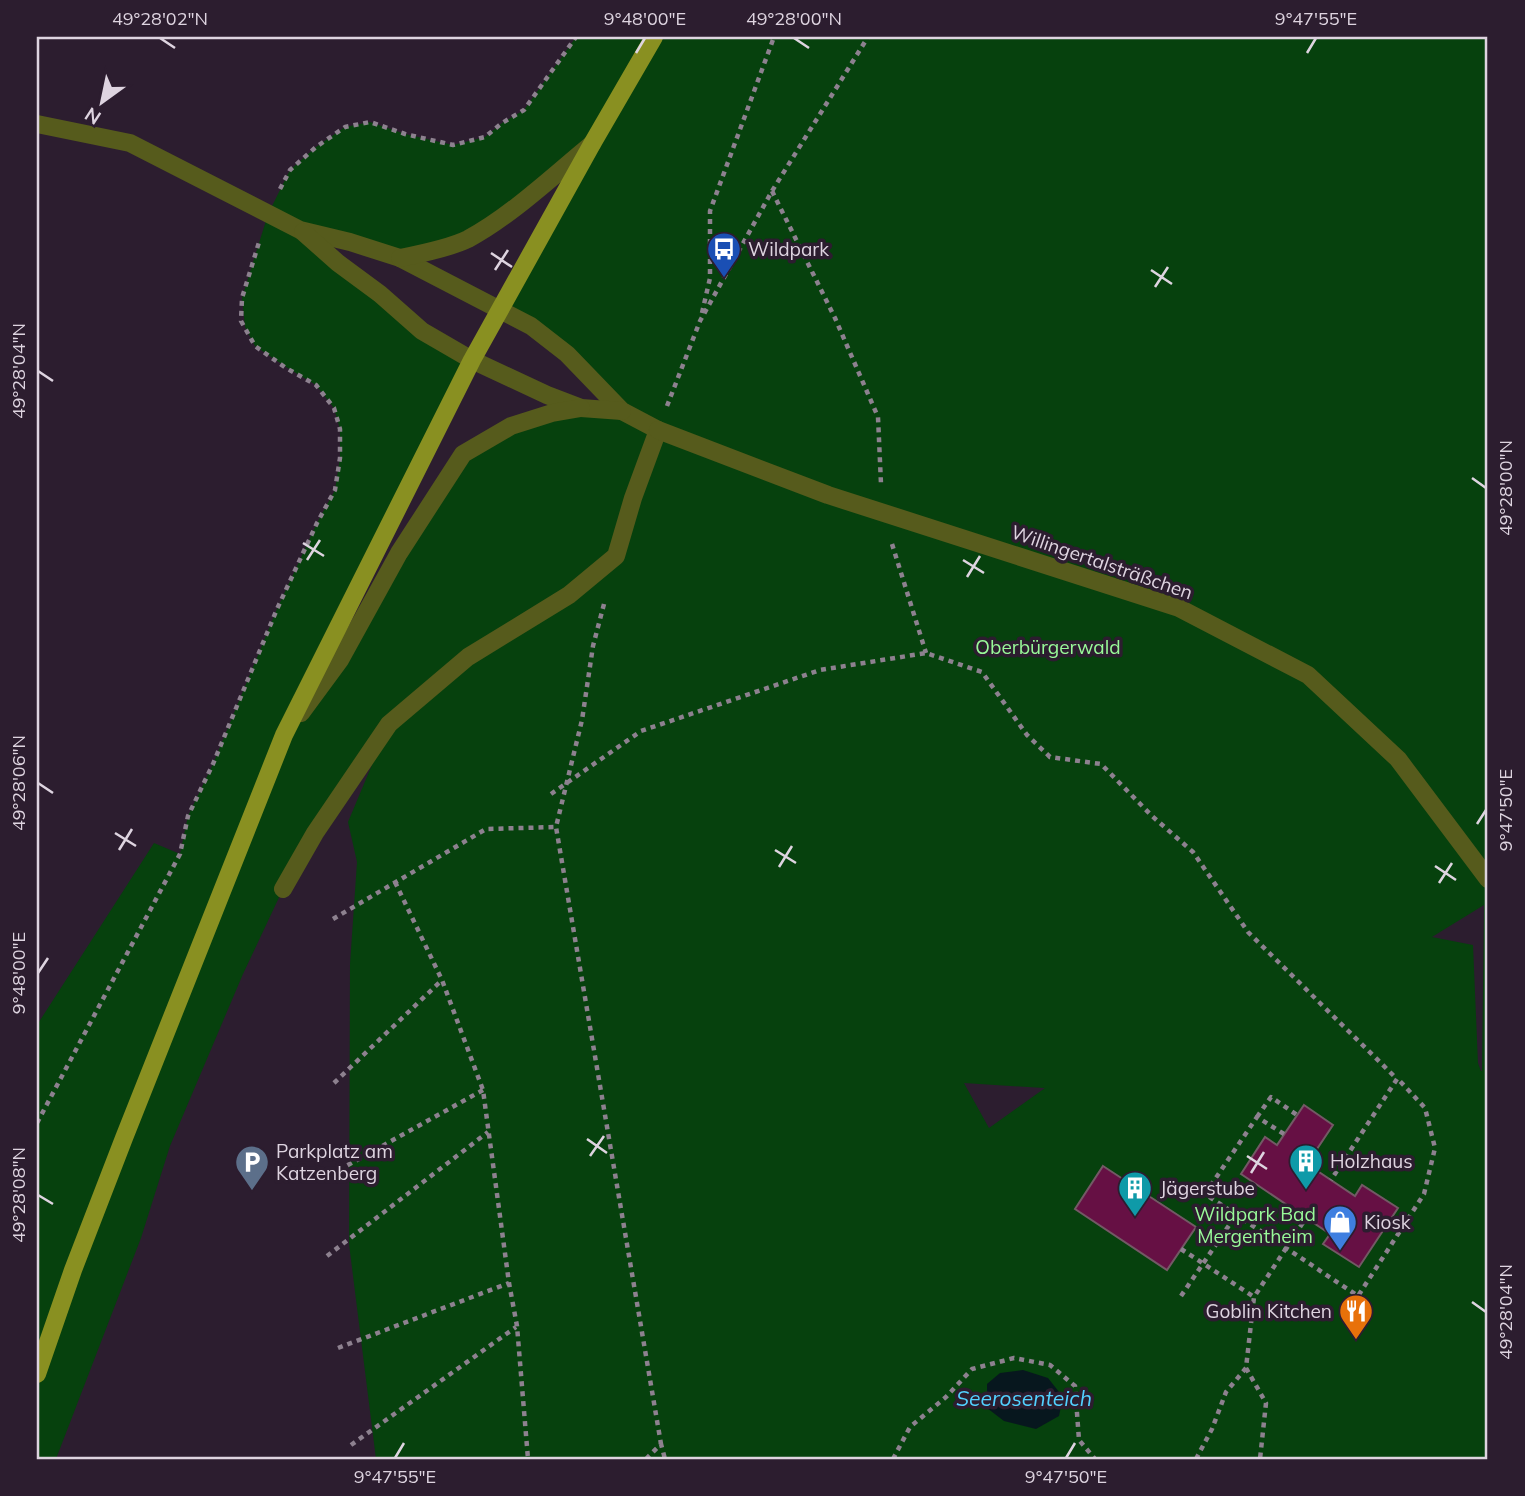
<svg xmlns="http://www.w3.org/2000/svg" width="1525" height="1496" viewBox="0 0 1525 1496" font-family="Mulish,sans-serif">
<rect width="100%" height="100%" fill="#2c1d2f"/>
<path fill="#06410d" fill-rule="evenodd" d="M576,37h912v1422h-1112l-27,-215 1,-280 7,-102 -9,-40 39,-93 -104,160 -40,85 -73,172 -29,92 -85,221h-19v-434l117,-182 26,11 8,-38 25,-52 64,-155 40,-86 18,-33 5,-32v-29l-6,-21 -18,-23 -30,-18 -31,-21 -10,-19 -3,-29 26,-84 22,-44 26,-23 29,-20 25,-5 35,12 48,11 32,-8 17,-14 22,-13zM591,146l-91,164 67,44 54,57 -110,15 -48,28 -177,276 186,-370 -170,-129 121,22 89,-44zM1484,905l-2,166h-1l-3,-8 -5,-118 -41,-8zM964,1083l80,5h1l-56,40z"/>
<path fill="#07171e" d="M1023,1370l25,8 15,19 -4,19 -23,13 -32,-8 -17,-13v-24l13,-11z"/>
<g fill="#661044" stroke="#735965" stroke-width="2">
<path d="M1304,1105l29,20 -26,39 48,32 7,-11 36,23 -39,59 -36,-23 7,-10 -89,-60 24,-37 12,8z"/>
<path d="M1103,1166l93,61 -29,43 -92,-61z"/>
</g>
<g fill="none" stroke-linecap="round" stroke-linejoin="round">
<g stroke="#8d818f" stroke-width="4.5" stroke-dasharray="5 5" stroke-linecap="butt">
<path d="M280,189l10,-19 26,-23 29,-20 25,-5 35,12 48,11 32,-8 17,-14 22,-13 52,-73"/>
<path d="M772,191l63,127 43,99 3,67"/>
<path d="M702,313l8,-35v-67l64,-174"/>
<path d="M667,406l33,-85 72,-130 96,-154"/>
<path d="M892,544l34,109"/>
<path d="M604,604l-11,42 -11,74 -26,107 105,617"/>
<path d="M551,794l90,-63 179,-61 106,-17 56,19 45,63 23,22 51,7 51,52 41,36 55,80 149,147 -66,101"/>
<path d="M395,882l47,98 41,110 26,193 8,43 11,133"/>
<path d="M333,919l153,-90 70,-2"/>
<path d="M334,1083l108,-103"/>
<path d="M1257,1117l14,-20 26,18"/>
<path d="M37,1123l143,-269 8,-38 25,-52 64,-155 40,-86 18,-33 5,-32v-29l-6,-21 -18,-23 -30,-17 -31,-22 -14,-25 1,-23 18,-59"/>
<path d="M1284,1134l-27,-17 -52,77 153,102 66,-102 11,-46 -10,-40 -27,-29"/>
<path d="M330,1175l153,-85"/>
<path d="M1181,1249l73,48"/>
<path d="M327,1256l161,-124"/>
<path d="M1181,1296l55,-81"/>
<path d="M338,1348l171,-65"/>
<path d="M1246,1368l20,35 -6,56"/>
<path d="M351,1445l165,-118"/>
<path d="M646,1459l15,-15 4,15"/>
<path d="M893,1459l17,-32 36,-30 26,-28 42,-11 36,7 25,21 4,54 16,19"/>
<path d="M1196,1459l16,-30 14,-37 20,-24 8,-71 52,-79"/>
</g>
<g stroke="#565b1c" stroke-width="18">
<path d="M37,124l93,19 170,87 50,12 50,16 131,68 36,28 55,57 36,19 -25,68 -17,58 -47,39 -101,62 -79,67 -74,109 -32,56"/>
<path d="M303,232l35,31 42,31 42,37 50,29 75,35 34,13 41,3"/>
<path d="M400,258c20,-4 50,-10 68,-19 43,-23 86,-64 124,-95"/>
<path d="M658,430l170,65 351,113 129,67 90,84 90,120"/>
<path d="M301,713l39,-53 59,-107 64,-99 48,-28 41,-13 29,-5"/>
</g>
<path stroke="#899021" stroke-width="18" d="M37,1374l36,-104 51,-132 160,-403 188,-375 120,-216 62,-107"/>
</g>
<path fill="none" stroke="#ded4e0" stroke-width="2.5" d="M160,38l15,10M794,38l15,10M636,53l9,-15M1307,53l9,-15M491,253l21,14M495,270l13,-20M1151,270l21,14M1155,287l13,-20M38,371l15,10M1472,478l14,10M303,543l21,13M307,560l13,-20M963,560l21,13M967,577l13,-21M38,783l15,10M1477,824l9,-14M115,833l21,13M119,850l13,-21M775,850l21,13M1435,866l21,14M779,867l13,-21M1439,883l13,-20M38,973l10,-15M587,1139l20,14M590,1156l14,-20M1247,1156l20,13M1251,1173l13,-21M38,1195l15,9M1472,1302l14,10M395,1458l9,-15M1066,1458l9,-15"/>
<defs>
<g id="bus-pin" transform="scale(1.75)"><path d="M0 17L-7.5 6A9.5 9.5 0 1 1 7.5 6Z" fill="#1a4fb4" stroke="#2c1d2f"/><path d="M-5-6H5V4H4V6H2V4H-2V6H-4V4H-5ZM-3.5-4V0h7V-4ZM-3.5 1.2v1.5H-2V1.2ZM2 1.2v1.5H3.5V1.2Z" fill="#fff"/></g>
<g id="building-pin" transform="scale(1.75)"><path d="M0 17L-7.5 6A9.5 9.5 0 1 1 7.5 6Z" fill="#0f9aa8" stroke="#2c1d2f"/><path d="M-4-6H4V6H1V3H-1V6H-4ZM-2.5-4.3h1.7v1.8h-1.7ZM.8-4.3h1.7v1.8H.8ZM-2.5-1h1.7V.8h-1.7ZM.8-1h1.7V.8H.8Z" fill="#fff"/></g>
<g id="parking-pin" transform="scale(1.75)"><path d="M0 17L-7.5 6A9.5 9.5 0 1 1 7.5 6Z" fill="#5c6f8a" stroke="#2c1d2f"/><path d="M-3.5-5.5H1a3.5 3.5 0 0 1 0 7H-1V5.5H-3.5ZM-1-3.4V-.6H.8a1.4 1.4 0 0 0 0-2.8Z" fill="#fff"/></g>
<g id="shop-pin" transform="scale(1.75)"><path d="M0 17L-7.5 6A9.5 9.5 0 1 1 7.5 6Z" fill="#3f7fe0" stroke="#2c1d2f"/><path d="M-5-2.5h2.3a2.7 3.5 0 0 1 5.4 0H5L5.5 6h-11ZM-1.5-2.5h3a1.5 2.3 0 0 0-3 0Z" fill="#fff"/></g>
<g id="restaurant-pin" transform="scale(1.75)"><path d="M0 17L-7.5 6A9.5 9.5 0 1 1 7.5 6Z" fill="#e8710a" stroke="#2c1d2f"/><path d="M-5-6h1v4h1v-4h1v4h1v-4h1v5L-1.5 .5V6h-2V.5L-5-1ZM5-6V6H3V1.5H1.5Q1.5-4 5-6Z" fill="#fff"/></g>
</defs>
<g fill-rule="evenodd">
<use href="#bus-pin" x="724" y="249"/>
<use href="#building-pin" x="1306" y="1161"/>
<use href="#parking-pin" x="252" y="1162"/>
<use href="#building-pin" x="1135" y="1188"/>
<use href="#shop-pin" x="1340" y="1222"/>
<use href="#restaurant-pin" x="1356" y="1311"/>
</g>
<g text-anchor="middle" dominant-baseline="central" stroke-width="7" stroke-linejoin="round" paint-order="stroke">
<g font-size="19" fill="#ded4e0" stroke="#2c1d2f" text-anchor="start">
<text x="748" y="249">Wildpark</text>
<text x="276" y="1151">Parkplatz am<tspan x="276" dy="22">Katzenberg</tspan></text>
<text x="1330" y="1161">Holzhaus</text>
<text x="1160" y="1188">Jägerstube</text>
<text x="1364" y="1222">Kiosk</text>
<text x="1332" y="1311" text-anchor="end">Goblin Kitchen</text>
</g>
<g font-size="19" fill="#ded4e0" stroke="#2c1d2f">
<text transform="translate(1102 562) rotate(19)">Willingertalsträßchen</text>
</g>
<g font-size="19" fill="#99fa99" stroke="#2c1d2f">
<text x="1048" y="647">Oberbürgerwald</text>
<text x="1255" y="1214">Wildpark Bad<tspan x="1255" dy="22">Mergentheim</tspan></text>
</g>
<g font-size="21" font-style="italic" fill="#52d1ff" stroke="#2c1d2f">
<text x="1024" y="1398">Seerosenteich</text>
</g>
</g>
<rect width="1525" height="1496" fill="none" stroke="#2c1d2f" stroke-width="77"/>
<g transform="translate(102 102) rotate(213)" stroke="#2c1d2f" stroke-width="5" paint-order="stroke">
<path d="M0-5L12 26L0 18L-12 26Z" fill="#ded4e0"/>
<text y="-10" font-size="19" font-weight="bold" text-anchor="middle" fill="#ded4e0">N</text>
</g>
<rect x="38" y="38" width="1448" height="1420" fill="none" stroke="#ded4e0" stroke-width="2.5"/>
<g font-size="18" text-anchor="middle" fill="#ded4e0">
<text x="160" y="25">49°28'02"N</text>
<text x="645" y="25">9°48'00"E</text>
<text x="794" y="25">49°28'00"N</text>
<text x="1316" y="25">9°47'55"E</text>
<text transform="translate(19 371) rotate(-90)" y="6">49°28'04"N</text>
<text transform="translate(1506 488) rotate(-90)" y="6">49°28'00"N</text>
<text transform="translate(19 783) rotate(-90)" y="6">49°28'06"N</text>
<text transform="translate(1506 810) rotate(-90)" y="6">9°47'50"E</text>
<text transform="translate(19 973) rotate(-90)" y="6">9°48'00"E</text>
<text transform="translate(19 1195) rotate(-90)" y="6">49°28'08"N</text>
<text transform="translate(1506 1312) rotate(-90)" y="6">49°28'04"N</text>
<text x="395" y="1483">9°47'55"E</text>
<text x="1066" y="1483">9°47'50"E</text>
</g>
</svg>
